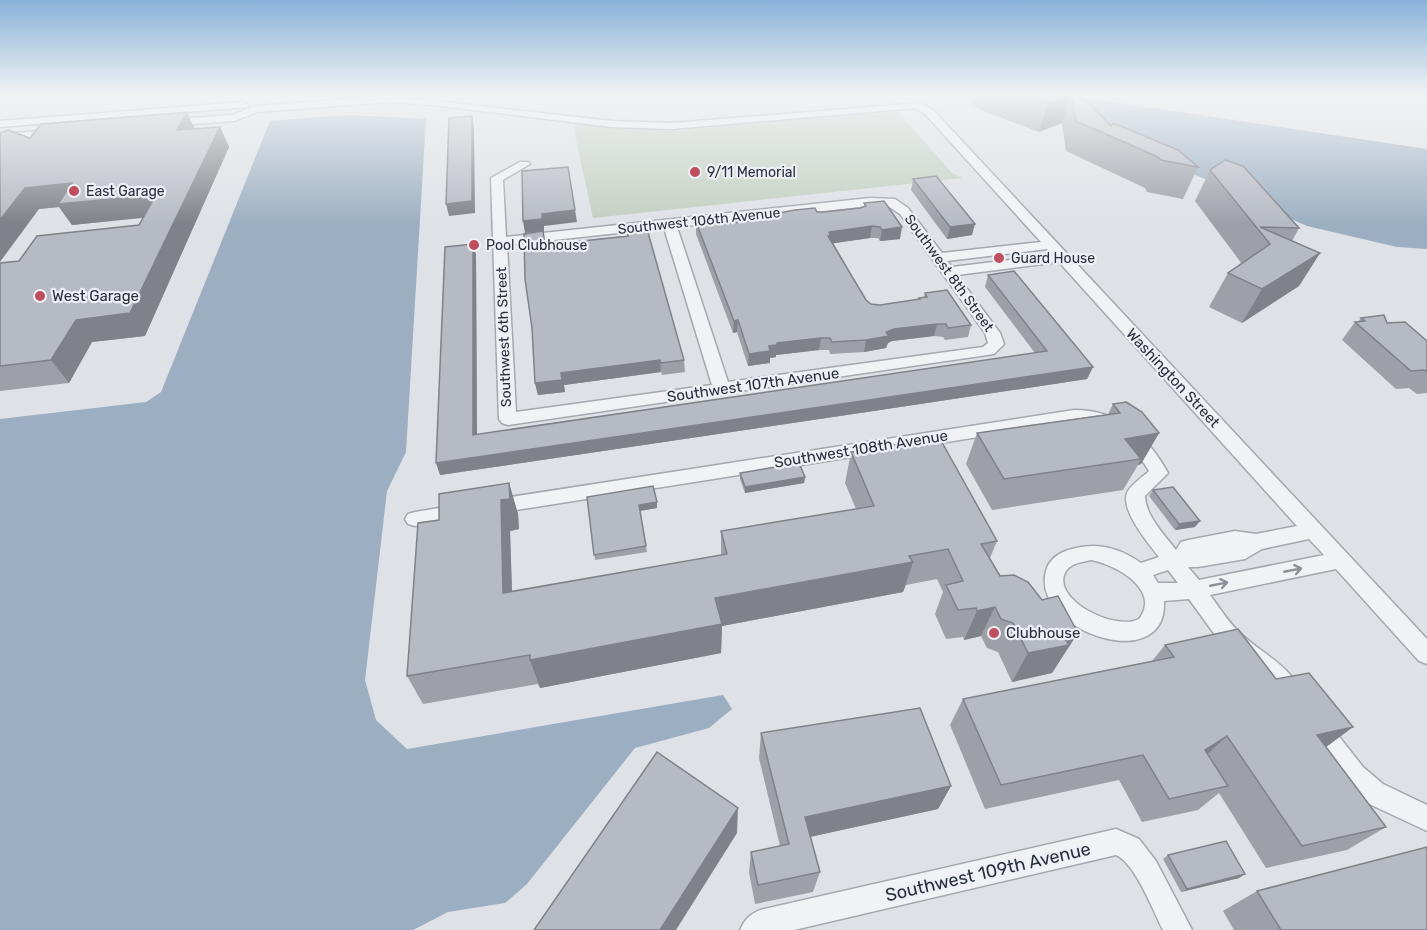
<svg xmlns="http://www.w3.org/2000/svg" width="1427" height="930" viewBox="0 0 1427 930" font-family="Rubik,sans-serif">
<rect width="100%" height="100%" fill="#dee1e6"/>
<path fill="#c3cfc0" d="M897,111l55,62 11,5 -370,40 -19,-88 2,-7 93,8z"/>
<g fill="#9cafc2">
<path d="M1073,96l354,53v100l-30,-2 -90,-21 -27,-12 -30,-25 -45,-10 -58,-23z"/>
<path d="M348,115l78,4 -20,333 -19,39 -22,189 11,40 31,29 316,-54 9,14 -23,19 -74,20 -108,136 -22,19 -57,9 -35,18h-413v-511l146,-17 15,-10 109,-271z"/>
</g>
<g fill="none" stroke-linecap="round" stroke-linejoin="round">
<g stroke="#a4a8af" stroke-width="3">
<g id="street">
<path d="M389,96l223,25 60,2 249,-20 12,7 494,529v25l-8,-3 -83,-92 -126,26c9,12 18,27 29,37 24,23 52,33 66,66l-3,8 -8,3 -8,-3 -25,-32 -38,-28 -34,-47 -25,2c4,76 -134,30 -118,-30 3,-12 14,-19 26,-22 26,-7 47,-1 69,14l18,-6c-10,-13 -41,-49 -31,-66 5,-8 15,-14 21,-20 -17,-29 -40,-49 -75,-49l-583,92 -7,-2 -2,-5 2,-5 7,-2 583,-90c45,0 73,25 94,63l-23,23c1,21 19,38 31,54l5,-8 7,-2 47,-9 21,3 41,-8 -238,-264 -102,13 43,58 4,11 -10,10 -486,71 -6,-2 -3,-4 -8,-241 29,-16h8l2,2 -27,16 3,57 364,-39 25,1 13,9 34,45 99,-11 -116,-128 -10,-6 -243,21 -60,-2 -180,-22 -43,-3 -132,10 -23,9 -68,5 -5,-3 5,-3 66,-5 23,-9zM870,206h18l12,8 85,119 3,10 -5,4 -255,35 -51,-155zM664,228l48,157 -196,27 -9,-167zM1047,249l5,6 -100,12 -5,-6zM1309,539l15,16 -125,25 -11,-13h10l47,-8 17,-10zM1091,560c23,4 71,29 48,59 -25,13 -90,-21 -73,-48 5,-8 17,-9 25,-11zM1168,570l10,13h-20l-5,-8z"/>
<path d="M243,102l5,3 -1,2 -247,20v-6z"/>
<path d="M55,130l6,3 -2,2 -59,5v-6z"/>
<path d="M463,504l7,2 2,5 -2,5 -55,10 -7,-2 -3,-5 3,-5 7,-2z"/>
<path d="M1315,713l8,3 40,51 20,17 44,21v26l-62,-29 -20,-17 -42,-61 4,-8z"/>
<path d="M1116,829l23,10 17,22 36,69h-29c-10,-19 -27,-66 -47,-75l-322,75h-54c5,-11 9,-15 20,-20z"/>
</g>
</g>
<use href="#street" fill="#f0f2f5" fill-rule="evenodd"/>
</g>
<g fill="#9da0a7">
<path d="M524,94h31l-3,3z"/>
<path d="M579,94h33l-3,3z"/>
<path d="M974,94h98l39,32 87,41 -15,32 -36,-7 -2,-4 -79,-37 -4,-28 -23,9 -68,-26z"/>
<path d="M220,127l9,20 -84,189 -53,6 -23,41 -69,8v-128l19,-2 120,-36 4,-7 -71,7 -13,-18 -20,2 -9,-71z"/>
<path d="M1210,170l89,58 -7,13 28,12 -21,33 -57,37 -33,-16 19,-34 14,-9 -47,-63z"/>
<path d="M913,179l59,56 -25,4 -36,-49z"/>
<path d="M864,203l36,36 -20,2 -2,-3h-8l-37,5 33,57 5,4 9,1 39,-6v-1l5,-1 1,-4 46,32 -3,12 -23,3 -2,-3 -9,-1 -42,5 -4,2 -2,5 -22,4 -34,2 -1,-4h-10l-43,5v2l-6,1v5l-22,3 -11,-34 -4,1 -37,-99v-12l29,2 38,-5 5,-1v-3l56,-3 36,-4 4,-1z"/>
<path d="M627,231l57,129 1,12 -23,3 -1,-3 -97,13 1,7 -27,3 -3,-12 -3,-55 14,-84 82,-8z"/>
<path d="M473,244l3,11 1,179 558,-81 -50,-66 3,-12 105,92 -6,12 -220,33 -427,63z"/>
<path d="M1361,318l26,5 40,18v52l-10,1 -8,-6 -13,1 -54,-49 13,-18h3z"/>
<path d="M1113,404l46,29 -18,31 -3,1 -15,25 -131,20 -26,-46 11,-31 131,-19z"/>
<path d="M851,452l146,89 -7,17 10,18 60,86h-1l-7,11 -40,9 -14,-30 -11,-4 -6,-12 -17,4 -1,-3 -17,2 -11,-25 8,-22 -6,-13 -31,6 -3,7 -181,34 -1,27 -181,35 -2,-4 -115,20 -16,-28 32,-156 70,-37 9,31 1,15 -9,2 2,61 209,-37v-24l135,-22 -11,-26z"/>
<path d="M740,473l65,4 -1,6 -59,10 -5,-14z"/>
<path d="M1153,490l42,37 -20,3 -26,-34z"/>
<path d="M587,497l70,11 -17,3 7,41 -52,8z"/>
<path d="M1165,645l111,34 77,48 -27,20 60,80 -39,23 -81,18 -47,-75 -21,17 -56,12 -23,-42 -134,29 -35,-84 13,-26 189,-38z"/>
<path d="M761,733l190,53 -13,23 -128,28 10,35 -7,20 -58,12 -6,-32 2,-20 29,-6 -21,-88z"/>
<path d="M1168,855l71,23 -58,14 -18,-33z"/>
<path d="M1257,891l170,39h-193l-11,-19z"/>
</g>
<g fill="#7f8288">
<path d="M1071,94l-9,29 -23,9 9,-29z"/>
<path d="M187,112l9,20 -19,-2z"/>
<path d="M472,116l2,11 1,86 -26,3 -3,-12z"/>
<path d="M220,127l9,20 -84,189 -53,6 -23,41 -18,-23 25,-40z"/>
<path d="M72,183l84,12 11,20 -95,10 -13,-18 -20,2 -39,53v-42l25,-32z"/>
<path d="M575,210l2,12 -33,4v5l-19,2 -2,-12 19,-7z"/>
<path d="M975,224l-3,11 -25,4 3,-12z"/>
<path d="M872,226l-2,12 -41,6v-12z"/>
<path d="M902,227l-2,12 -20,2 2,-11z"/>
<path d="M473,244l3,11 1,192 -4,-12z"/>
<path d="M1320,253l-21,33 -57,37 20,-34z"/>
<path d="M738,320l-1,12 -4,1 1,-12z"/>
<path d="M937,324l-3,12 -42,5 -4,2 -2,5 -22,4 2,-12 28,-11z"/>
<path d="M821,338l-2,12 -43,5v2l-6,1v5l-22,3 1,-12 28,-11z"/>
<path d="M660,360l1,12 -97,13 1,7 -27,3 -3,-12 26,-10z"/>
<path d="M1093,367l-6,12 -220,33 -427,63 -4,-12z"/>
<path d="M1159,433l-18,31 -3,1 3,-6 -16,-20z"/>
<path d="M805,477l-1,6 -59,10v-6z"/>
<path d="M509,483l9,31 1,15 -9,2 3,92 -10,-30 -2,-93z"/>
<path d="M657,502v6l-18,3v-6z"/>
<path d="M1200,521l-5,6 -20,3 4,-6z"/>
<path d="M913,562l-10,30 -181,34 -1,27 -181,35 -10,-28 185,-62z"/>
<path d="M995,607l-14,29 -17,4 13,-29z"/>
<path d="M1078,633l-26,40 -40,9 16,-29 36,-16z"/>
<path d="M1353,727l-35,26 -1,-18z"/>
<path d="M1227,736l-28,26 6,-12z"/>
<path d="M951,786l-13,23 -138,30 5,-22z"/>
<path d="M738,808l-1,25 -61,97h-16z"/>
<path d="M1245,874l-6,4 -58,14 6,-3z"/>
</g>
<g fill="#b6bac2" stroke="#7f8288" stroke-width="1.5">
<path d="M1024,94h47l-23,9z"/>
<path d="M1071,94l14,5 26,27 2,-3 65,27 20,17 -37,-7 -3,-3 -82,-36z"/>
<path d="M187,112l-10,18 43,-3 -90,186 -54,7 -25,40 -51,6v-103l19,-2 18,-25 102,-11 17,-30 -98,9 14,-21 -47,5 -25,32v-87l8,-3 22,8 11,-14z"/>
<path d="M472,116v85l-26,3 3,-86z"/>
<path d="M1225,160l18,6 56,62 -39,-1 60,26 -58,36 -34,-16 42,-29 -60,-74z"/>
<path d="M568,167l7,43 -33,4v5l-19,2 -1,-50z"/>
<path d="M936,176l39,48 -25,3 -37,-48z"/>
<path d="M884,201l18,26 -20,3 -2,-3 -8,-1 -43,6 1,3 -2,1 38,64 5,4 9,1 40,-6 -1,-1 8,-1 -2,-4 22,-3 24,35 -23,3 -2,-4h-9l-43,5 -8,3 3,4 -23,4 -34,2 -2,-4h-9l-44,5v2l-8,1 1,5 -21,3 -11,-34 -4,1 -38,-99 20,-2 2,4h7l38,-5 6,-2 -1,-2 27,-5 20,-2 2,4h7l36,-4 6,-2 -2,-3z"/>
<path d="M647,229l37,131 -23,3 -1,-3 -99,13 1,7 -27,3 -3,-55 -7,-49 -1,-45 19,-3 2,14 83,-9 -1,-5z"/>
<path d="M473,244v191l574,-84 -59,-76 26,-4 79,96 -224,33 -433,63 9,-216z"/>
<path d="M1384,315l3,8 18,-1 22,19v31l-3,-2 -13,1 -56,-49 10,-1 -4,-3z"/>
<path d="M1126,402l16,10 17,21 -34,6 16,20 -137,20 -27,-46 143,-20 -7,-9z"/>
<path d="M939,437l58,104 -16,3 19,32 14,-1 14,7 14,18 16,-4 20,37 -14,4 5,8 -41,8 -15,-30 -12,-4 -6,-12 -18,4 -1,-3 -18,2 -12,-25 17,-4 -15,-32 -39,7 4,6 -198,36 7,26 -192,36v-5l-123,21 11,-153 21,-3v-26l70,-11 1,16 -9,1 2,93 224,-39 -6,-23 153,-25 -23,-54z"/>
<path d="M799,463l6,14 -60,10 -5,-14z"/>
<path d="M653,486l4,16 -18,3 7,41 -52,9 -7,-58z"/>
<path d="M1173,487l27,34 -21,3 -26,-34z"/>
<path d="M1238,629l38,50 33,-6 44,54 -36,8 69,92 -84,19 -75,-110 -22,14 23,36 -59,13 -26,-44 -142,30 -38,-86 211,-42 -9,-12z"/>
<path d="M920,708l31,78 -146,31 15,55 -62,13 -7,-33 38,-8 -28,-111z"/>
<path d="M657,752l81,56 -78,122h-126z"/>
<path d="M1226,841l19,33 -58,15 -19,-34z"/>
<path d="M1427,847v83h-146l-24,-39z"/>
</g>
<defs><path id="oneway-shaft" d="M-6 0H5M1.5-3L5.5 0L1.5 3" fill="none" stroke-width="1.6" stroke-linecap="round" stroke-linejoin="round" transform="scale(1.5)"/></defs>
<g stroke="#8c9098">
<use href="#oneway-shaft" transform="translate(1293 570) rotate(-11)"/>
<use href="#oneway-shaft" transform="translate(1219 584) rotate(-11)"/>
</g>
<linearGradient id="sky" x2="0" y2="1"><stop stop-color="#89b2d9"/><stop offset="0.42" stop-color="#f0f2f4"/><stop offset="1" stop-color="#f0f2f4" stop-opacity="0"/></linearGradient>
<rect width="1427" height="224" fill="url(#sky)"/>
<g fill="#bf4e5f" stroke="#edf0f4" stroke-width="2">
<circle cx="695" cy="172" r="6"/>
<circle cx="74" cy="191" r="6"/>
<circle cx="474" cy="245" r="6"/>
<circle cx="999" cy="258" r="6"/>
<circle cx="40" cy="296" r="6"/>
<circle cx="994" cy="633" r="6"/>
</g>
<g text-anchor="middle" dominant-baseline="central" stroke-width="4.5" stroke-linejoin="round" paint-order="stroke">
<g font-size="14" fill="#292f3b" stroke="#edf0f4" text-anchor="start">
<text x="707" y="172">9/11 Memorial</text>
<text x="86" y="191">East Garage</text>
<text x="486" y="245">Pool Clubhouse</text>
<text x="1011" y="258">Guard House</text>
</g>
<g font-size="14" fill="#292f3b" stroke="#edf0f4">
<text transform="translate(699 221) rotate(-6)">Southwest 106th Avenue</text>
<text transform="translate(949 273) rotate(54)">Southwest 8th Street</text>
<text transform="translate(504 337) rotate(-92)">Southwest 6th Street</text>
</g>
<g font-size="15" fill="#292f3b" stroke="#edf0f4" text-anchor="start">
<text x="52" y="296">West Garage</text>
<text x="1006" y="633">Clubhouse</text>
</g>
<g font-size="15" fill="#292f3b" stroke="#edf0f4">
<text transform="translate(1173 378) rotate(47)">Washington Street</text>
<text transform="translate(753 385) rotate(-8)">Southwest 107th Avenue</text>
<text transform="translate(861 449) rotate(-9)">Southwest 108th Avenue</text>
</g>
<g font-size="18" fill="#292f3b" stroke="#edf0f4">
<text transform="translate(988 872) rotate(-13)">Southwest 109th Avenue</text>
</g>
</g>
</svg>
